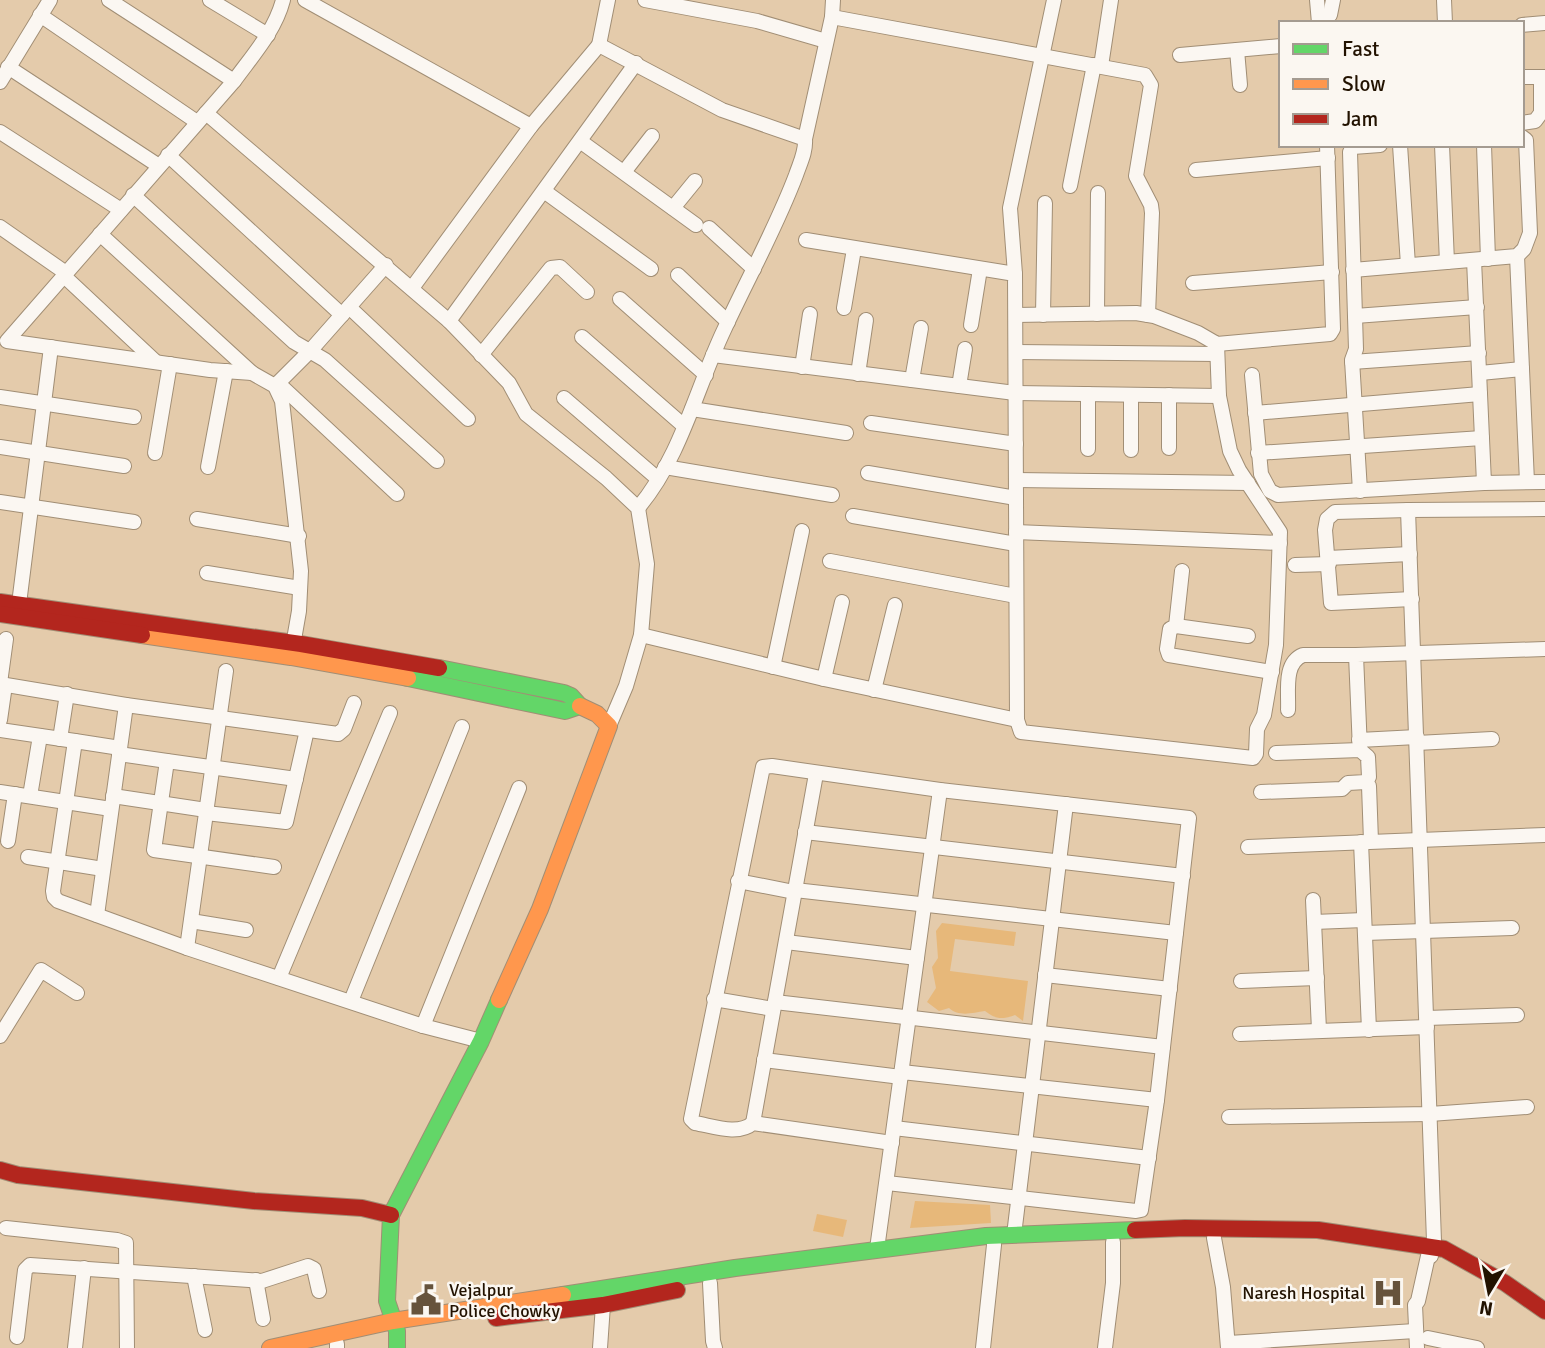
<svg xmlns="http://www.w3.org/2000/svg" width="1545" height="1348" viewBox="0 0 1545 1348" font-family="Signika,sans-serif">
<rect width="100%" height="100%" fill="#e4cbab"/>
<g fill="#e7b87a">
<path d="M942,923l74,9 -2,14 -59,-7 -5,32 78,10 -5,40 -8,-6c-13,5 -20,4 -30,-4 -13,2 -26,6 -36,-3l-10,3 -12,-9 9,-14 -4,-21 6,-9 -2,-27z"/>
<path d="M915,1201l75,4 1,18 -81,5z"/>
<path d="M817,1214l30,6 -4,17 -30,-6z"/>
</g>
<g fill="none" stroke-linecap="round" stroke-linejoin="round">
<g stroke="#a18e75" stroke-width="16">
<g id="street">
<path d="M109,0l125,81"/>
<path d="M210,0l58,35"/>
<path d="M283,0c-8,31 -31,56 -49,81l-227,260 203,29 42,3 23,13 7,15 19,170 -2,40 -7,40"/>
<path d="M305,0l226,126"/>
<path d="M608,0l-9,45 123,65 83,29c1,13 -5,24 -9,36 -20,53 -48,103 -72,155 -28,59 -43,127 -86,178"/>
<path d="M645,0l112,21 69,20"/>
<path d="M1317,0l2,23"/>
<path d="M1444,0l1,23"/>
<path d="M40,15l157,107"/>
<path d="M1330,15l3,-15"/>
<path d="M832,17l1,-17"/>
<path d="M1522,25l23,-2"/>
<path d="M1237,50l3,35"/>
<path d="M1180,55l101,-9"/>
<path d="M1101,66l10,-66"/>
<path d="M8,67l151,99"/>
<path d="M1522,77h23"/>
<path d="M0,82l50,-82"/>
<path d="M206,113l243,208 60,62 17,31 80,64 32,30 9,56 -6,71 -15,51 -17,40"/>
<path d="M1522,123l13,-2 6,-8v-36"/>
<path d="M0,132l121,78"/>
<path d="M805,139l27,-122 313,58 6,10 -15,91 15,29 1,8 -4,102"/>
<path d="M580,141l116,84"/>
<path d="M1400,145l8,120"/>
<path d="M1442,145l5,117"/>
<path d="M1484,145l4,114"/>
<path d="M168,155l174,160"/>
<path d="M1196,170l132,-12"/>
<path d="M624,172l28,-36"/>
<path d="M1070,186l24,-121"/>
<path d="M544,191l107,78"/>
<path d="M133,195l161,147 31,18 112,101"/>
<path d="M673,208l22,-27"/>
<path d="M0,227l66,46"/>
<path d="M709,228l45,41"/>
<path d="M100,234l152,139"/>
<path d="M806,240l209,34 2,446 4,12 232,26 3,-4 1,-25 7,-14 12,-70 4,-113 -41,-62 -9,-19 -11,-55 -2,-52"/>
<path d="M1517,256l10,226"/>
<path d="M1474,260l10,223 61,-1"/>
<path d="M1353,270l164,-14 7,-7 6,-16 -4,-93 -4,-3"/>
<path d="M1015,274l-5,-66 44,-208"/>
<path d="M678,275l50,47"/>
<path d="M64,276l92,86"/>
<path d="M1193,283l139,-11"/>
<path d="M412,288l119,-162 68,-81"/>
<path d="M620,299l86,76"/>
<path d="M349,307l119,112"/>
<path d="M844,308l10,-59"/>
<path d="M1097,314l1,-121"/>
<path d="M1016,315l120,-2 18,3 44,17 19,11 113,-10 3,-5 -6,-184"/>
<path d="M1043,315l2,-112"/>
<path d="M1355,316l122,-9"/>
<path d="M449,321l187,-258"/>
<path d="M971,325l9,-56"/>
<path d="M582,337l102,89"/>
<path d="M1016,352l201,2"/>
<path d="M481,355l70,-87 9,-1 27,25"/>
<path d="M713,355l302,38 204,3"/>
<path d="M1352,362l127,-9"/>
<path d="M802,367l8,-53"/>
<path d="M1480,373l42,-4"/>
<path d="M858,374l8,-54"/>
<path d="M1252,375l9,99 9,17 8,4 206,-12"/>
<path d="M912,380l9,-52"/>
<path d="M278,383l119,111"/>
<path d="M275,386l35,-35 76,-86"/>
<path d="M959,386l6,-37"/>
<path d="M1169,395v53"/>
<path d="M0,397l134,20"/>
<path d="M564,398l94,81"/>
<path d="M692,409l154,24"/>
<path d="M1255,413l225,-19"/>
<path d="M871,423l145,21"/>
<path d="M0,447l124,19"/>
<path d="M1088,449v-55"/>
<path d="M1131,450v-55"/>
<path d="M155,453l15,-89"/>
<path d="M1258,453l224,-15"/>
<path d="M208,467l18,-96"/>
<path d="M665,467l167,28"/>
<path d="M868,473l148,25"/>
<path d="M1016,480l232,3"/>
<path d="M1360,491l-8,-131 4,-11 -6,-197 3,-5 27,-2"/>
<path d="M0,502l134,20"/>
<path d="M1408,510l-73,2 -8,7 -2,11 6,73 81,-4"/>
<path d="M853,516l163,28"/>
<path d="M197,519l102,17"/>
<path d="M1016,532l264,11"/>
<path d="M1328,558l82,-4"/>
<path d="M830,561l186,35"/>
<path d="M1295,565l34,-1"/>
<path d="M1182,571l-6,55 -6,3 -3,20 2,6 103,17"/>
<path d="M207,573l93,15"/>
<path d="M18,612l33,-265"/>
<path d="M1176,626l72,10"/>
<path d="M641,635l183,44 193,41"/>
<path d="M773,667l29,-136"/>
<path d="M824,679l18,-77"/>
<path d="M0,683l6,-44"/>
<path d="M0,684l126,21"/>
<path d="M874,690l21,-85"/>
<path d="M1288,710c1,-18 -5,-47 15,-55h53"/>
<path d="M0,720l5,-35"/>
<path d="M0,730l75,11"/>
<path d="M60,739l7,-45"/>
<path d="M1359,740l58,-3"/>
<path d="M1417,743l75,-4"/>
<path d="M120,748l-45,-7 -22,150 1,6 4,4 129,47 236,78 58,15"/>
<path d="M1360,750l-4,-95 189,-6"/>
<path d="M119,754l48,7 -13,89 120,17"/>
<path d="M167,761l129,18"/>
<path d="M1369,786l2,55"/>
<path d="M0,792l111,17"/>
<path d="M1261,792l81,-3 6,-6 18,-1 3,-5 -1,-20 -8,-7 -84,3"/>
<path d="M30,796l10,-60"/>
<path d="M113,796l93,14"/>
<path d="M206,813l80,9 21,-92"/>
<path d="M805,832l378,44"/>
<path d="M8,841l7,-47"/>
<path d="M1361,842l8,188"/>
<path d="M1248,847l297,-12"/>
<path d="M28,857l75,12"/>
<path d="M738,881l56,11"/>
<path d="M795,890l381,43"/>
<path d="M1313,900l6,130"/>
<path d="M97,915l29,-210 212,29 6,-5 10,-26"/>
<path d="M191,921l55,9"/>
<path d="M1314,922l50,-2"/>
<path d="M1365,933l147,-5"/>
<path d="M786,942l131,16"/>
<path d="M187,948l39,-277"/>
<path d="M1045,975l125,14"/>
<path d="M279,978l111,-265"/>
<path d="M1241,981l76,-3"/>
<path d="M714,999l59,10"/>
<path d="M351,1001l111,-274"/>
<path d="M775,1002l388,45"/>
<path d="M1427,1018l90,-3"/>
<path d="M423,1026l96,-238"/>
<path d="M1240,1034l187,-7"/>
<path d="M0,1036l41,-66 36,23"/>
<path d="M764,1060l137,17"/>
<path d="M902,1072l255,28"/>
<path d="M1229,1117l201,-3 97,-7"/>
<path d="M753,1123l63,-349"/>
<path d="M894,1128l255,30"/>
<path d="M887,1183l249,28 5,-1 16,-110 32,-282 -249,-28 -168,-24 -9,1 -72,352 4,4c18,3 43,13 58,0l139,20"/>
<path d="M6,1228l111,12 9,3 1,105"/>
<path d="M1014,1235l52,-431"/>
<path d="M1214,1238l9,49 5,61"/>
<path d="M877,1249l63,-459"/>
<path d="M1431,1256l3,-15 -26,-731 137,-1"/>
<path d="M194,1276l11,54"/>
<path d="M256,1280l7,39"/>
<path d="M710,1283l3,58 2,7"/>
<path d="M17,1337l8,-67 5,-5 232,16 46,-15 6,3 5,22"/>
<path d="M1428,1338l49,10"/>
<path d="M1229,1343l186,-12"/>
<path d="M75,1348l9,-80"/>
<path d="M337,1348v-4"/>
<path d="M600,1348l3,-43"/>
<path d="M983,1348l11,-103"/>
<path d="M1105,1348l8,-65v-41"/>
<path d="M1417,1348l-2,-43 3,-4 10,-45"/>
</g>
</g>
<g stroke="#a18e75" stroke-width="18">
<g id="fast">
<path d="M408,678l157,33 15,-5 -9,-10 -7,-3 -125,-25"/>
<path d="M563,1295l172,-27 251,-32 149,-6"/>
<path d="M397,1348v-17l-10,-30 4,-86 90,-174 18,-41"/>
</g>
</g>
<g stroke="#a18e75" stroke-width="18">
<g id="slow">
<path d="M142,635l149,22 117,21"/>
<path d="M499,1000l41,-91 69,-183 -12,-12 -17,-8"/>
<path d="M270,1348l123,-27 170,-26"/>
</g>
</g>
<g stroke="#a18e75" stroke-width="18">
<g id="jam">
<path d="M0,602l301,42 138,24"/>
<path d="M0,614l142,21"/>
<path d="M0,1170l18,5 236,26 108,7 29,7"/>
<path d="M1135,1230l50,-2 133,2 126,19 61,34 40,28"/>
<path d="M496,1318l107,-13 74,-15"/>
</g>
</g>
<use href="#street" stroke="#fbf7f2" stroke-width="14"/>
<use href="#fast" stroke="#63d668" stroke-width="16"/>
<use href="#slow" stroke="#ff974d" stroke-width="16"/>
<use href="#jam" stroke="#b3261e" stroke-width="16"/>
</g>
<defs>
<g id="hospital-bare" transform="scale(2.415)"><path d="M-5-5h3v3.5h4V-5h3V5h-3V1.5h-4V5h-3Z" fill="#66533c" stroke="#fbf7f1" stroke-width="2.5" paint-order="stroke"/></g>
<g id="civic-bare" transform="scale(2.415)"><path d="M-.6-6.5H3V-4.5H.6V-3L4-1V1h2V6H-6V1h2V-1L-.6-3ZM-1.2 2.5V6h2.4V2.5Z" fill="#66533c" stroke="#fbf7f1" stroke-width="2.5" paint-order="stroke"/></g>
</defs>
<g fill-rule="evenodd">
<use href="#hospital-bare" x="1388" y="1293"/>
<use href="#civic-bare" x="426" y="1300"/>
</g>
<g text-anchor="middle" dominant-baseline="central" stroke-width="5" stroke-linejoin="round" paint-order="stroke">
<g font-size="18" fill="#221200" stroke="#fbf7f1" text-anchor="start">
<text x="449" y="1290">Vejalpur<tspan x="449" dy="21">Police Chowky</tspan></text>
<text x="1365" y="1293" text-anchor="end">Naresh Hospital</text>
</g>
</g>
<rect x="1279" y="21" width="245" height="126" fill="#fbf7f1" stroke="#a49b91" stroke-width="2"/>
<rect x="1293" y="44" width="35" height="10" fill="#63d668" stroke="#a49b91" stroke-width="2"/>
<text x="1342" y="56" font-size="21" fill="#221200">Fast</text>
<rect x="1293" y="79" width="35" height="10" fill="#ff974d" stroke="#a49b91" stroke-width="2"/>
<text x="1342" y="91" font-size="21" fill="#221200">Slow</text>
<rect x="1293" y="114" width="35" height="10" fill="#b3261e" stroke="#a49b91" stroke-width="2"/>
<text x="1342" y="126" font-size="21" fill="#221200">Jam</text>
<g transform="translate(1489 1292) rotate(190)" stroke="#fbf7f1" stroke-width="5" paint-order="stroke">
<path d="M0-5L12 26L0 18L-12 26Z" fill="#221200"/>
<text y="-10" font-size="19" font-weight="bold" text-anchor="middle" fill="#221200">N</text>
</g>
</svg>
